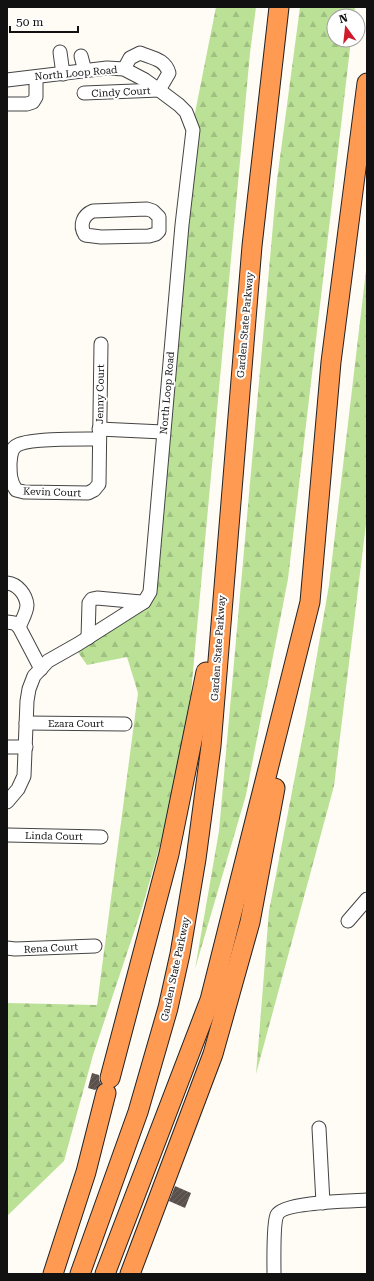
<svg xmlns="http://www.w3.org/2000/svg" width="374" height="1281" viewBox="0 0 374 1281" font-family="'Roboto Serif',serif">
<defs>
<pattern id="forest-firs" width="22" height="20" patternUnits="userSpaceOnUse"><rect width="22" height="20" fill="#bbe197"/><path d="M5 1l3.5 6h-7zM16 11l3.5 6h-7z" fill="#a0c081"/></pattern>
<pattern id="building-hatch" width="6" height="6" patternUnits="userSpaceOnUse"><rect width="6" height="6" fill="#5b514c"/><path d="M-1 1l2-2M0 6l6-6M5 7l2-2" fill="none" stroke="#6e6662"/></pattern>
</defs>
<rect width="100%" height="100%" fill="#fffcf5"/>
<g fill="url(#forest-firs)">
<path d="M216,7h40l-6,46 -65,705 -43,150 -49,147 -29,106 -57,55v-213l90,2 41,-312 -11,-36 -40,8 -12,-17 74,-51 44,-474z"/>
<path d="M300,7h55l-1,9h-20v24h17l-63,539 -42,216 -51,174 24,-138 58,-651z"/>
<path d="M367,262v254l-33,270 -78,288 13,-163 37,-192 23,-134z"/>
</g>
<g fill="url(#building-hatch)">
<path d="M92,1073l7,2v5l2,4 -6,6 -7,-2z"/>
<path d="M175,1186l16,7 -6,15 -16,-7z"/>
</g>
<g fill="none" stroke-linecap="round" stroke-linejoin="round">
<g stroke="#444" stroke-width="15">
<g id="minor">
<path d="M60,52l3,22"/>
<path d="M81,56l4,15"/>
<path d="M7,80l100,-12 17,1 21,11 14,10 20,15 7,7 7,18 -11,95 -32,367 -6,10 -66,42 -30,17 -14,15 -5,13 -2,12 -3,75 -6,13 -11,13"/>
<path d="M84,93l75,-3 10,-17c-4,-14 -17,-15 -29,-20l-10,5 -6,11"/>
<path d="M7,104h20l6,-2 3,-5v-20"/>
<path d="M147,209l6,2 6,6v14l-3,3 -7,2 -48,1 -16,-2c-6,-10 -2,-20 8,-24z"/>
<path d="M99,429l64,3"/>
<path d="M99,439c-14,0 -74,-1 -83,7 -6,4 -5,11 -6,17 0,11 0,18 6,27l8,2 64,1 6,-3 5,-6 2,-140"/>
<path d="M7,583c11,1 19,12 20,22 0,7 -5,15 -8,22l-5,-4 -7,-1"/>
<path d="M19,627l22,42"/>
<path d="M88,638l1,-35 3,-4 5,-1 44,4h3"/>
<path d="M26,723l99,1"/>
<path d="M7,747h19"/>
<path d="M7,835l94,2"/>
<path d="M348,921l19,-22"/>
<path d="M7,948l8,1 80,-3"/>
<path d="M319,1128l4,75"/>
<path d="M274,1274c0,-11 -1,-51 3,-59 6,-13 75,-14 90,-15"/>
</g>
</g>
<g stroke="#222" stroke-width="21">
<g id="highway">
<path d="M110,1078l59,-224 37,-182"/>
<path d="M53,1274l33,-102 20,-79"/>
<path d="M80,1274l58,-162 30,-104 12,-54 16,-95 15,-113 41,-500 27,-239"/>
<path d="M105,1274l105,-274 100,-398 21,-240 36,-279"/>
<path d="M130,1274l83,-220 37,-132 25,-134"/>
</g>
</g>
<use href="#minor" stroke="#fff" stroke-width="13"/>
<use href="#highway" stroke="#ff9a53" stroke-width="19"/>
</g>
<g text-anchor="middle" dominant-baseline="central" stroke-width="4" stroke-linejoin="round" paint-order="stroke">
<g font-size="10" fill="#111" stroke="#fff">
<text transform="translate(76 73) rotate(-5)">North Loop Road</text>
<text transform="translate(121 92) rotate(-3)">Cindy Court</text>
<text transform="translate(245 325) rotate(-85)">Garden State Parkway</text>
<text transform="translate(167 393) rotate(-85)">North Loop Road</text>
<text transform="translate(100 394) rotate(-89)">Jenny Court</text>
<text transform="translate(52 492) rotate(2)">Kevin Court</text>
<text transform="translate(218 648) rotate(-86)">Garden State Parkway</text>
<text x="76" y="723">Ezara Court</text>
<text transform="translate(54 836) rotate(1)">Linda Court</text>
<text transform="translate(51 948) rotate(-3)">Rena Court</text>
<text transform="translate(175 969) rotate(-78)">Garden State Parkway</text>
</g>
</g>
<rect width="374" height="1281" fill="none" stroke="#111111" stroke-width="16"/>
<g transform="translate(346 28) rotate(345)"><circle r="19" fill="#ffffff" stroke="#a0a0a0"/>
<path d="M0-3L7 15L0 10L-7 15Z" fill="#cf1a2b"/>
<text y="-6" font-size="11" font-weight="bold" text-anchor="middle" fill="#111111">N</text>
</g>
<path d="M10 26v6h68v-6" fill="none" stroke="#111111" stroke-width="2"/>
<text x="16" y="26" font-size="12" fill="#111111" stroke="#ffffff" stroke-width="3" paint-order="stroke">50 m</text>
</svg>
